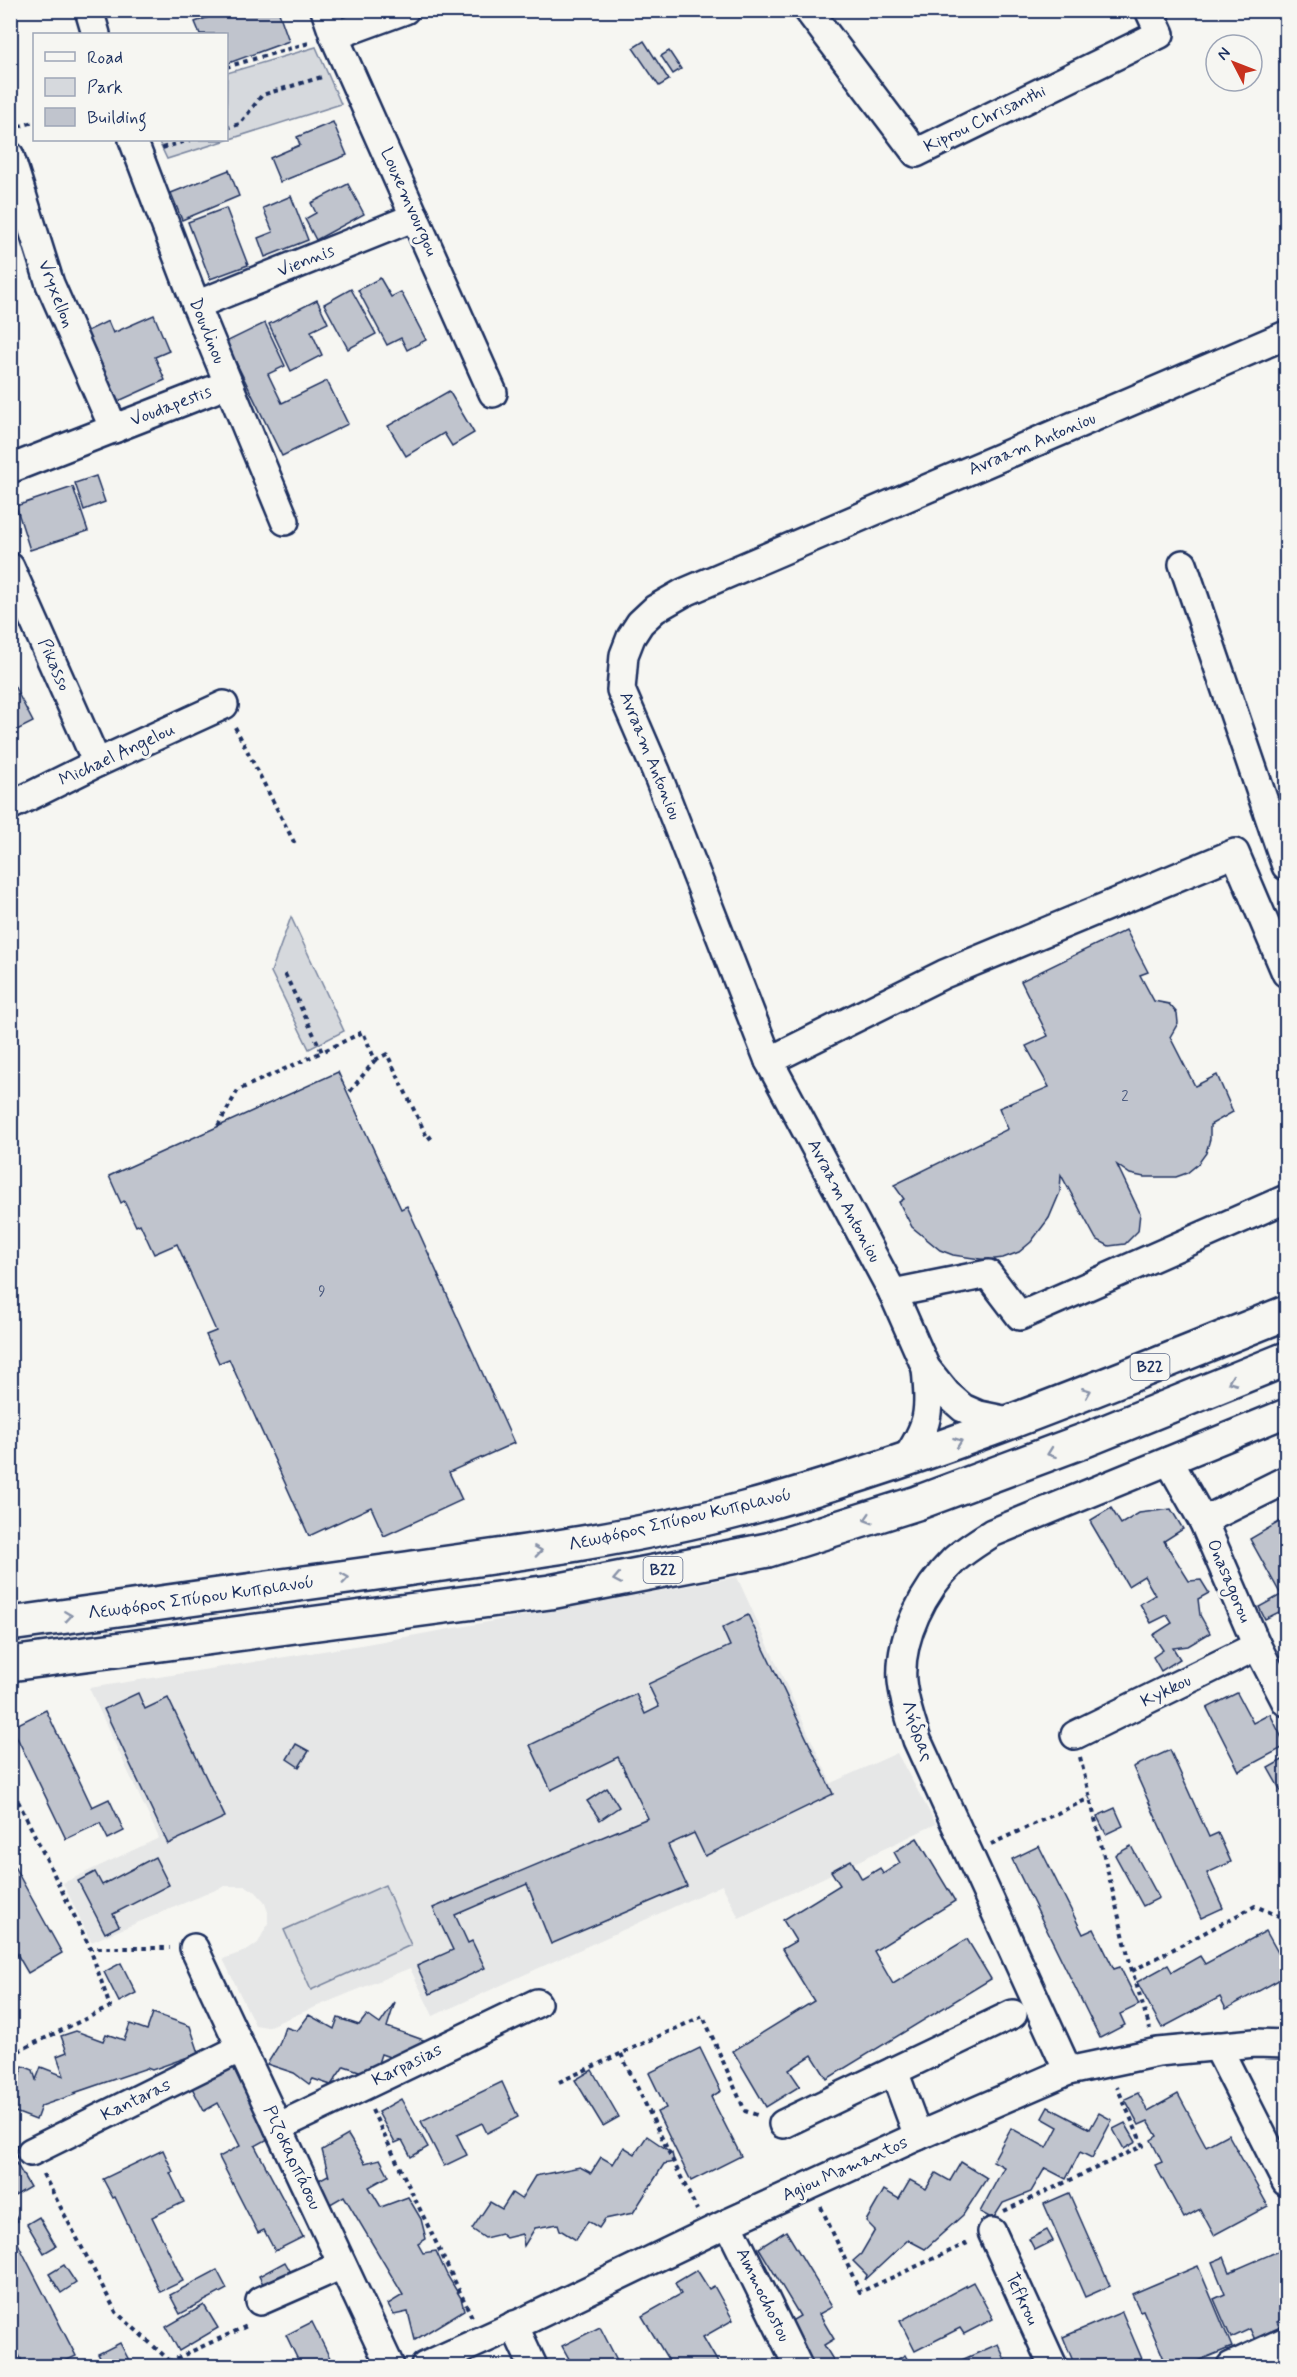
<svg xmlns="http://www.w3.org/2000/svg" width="1297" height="2377" viewBox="0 0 1297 2377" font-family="Mynerve,sans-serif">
<rect width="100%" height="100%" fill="#f6f6f2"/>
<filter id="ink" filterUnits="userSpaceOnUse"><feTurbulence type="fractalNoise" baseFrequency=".0167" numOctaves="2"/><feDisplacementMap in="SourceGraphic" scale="12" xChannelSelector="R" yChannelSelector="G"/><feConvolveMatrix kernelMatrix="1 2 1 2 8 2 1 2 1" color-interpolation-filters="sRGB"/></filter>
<g filter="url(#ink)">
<path fill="#e6e7e7" d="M737,1577l94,206 66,-30 39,71 -197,94 -17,-33 -289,131 -23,-48 -143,59 -12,-2 -32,-66 25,-9 10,-7 10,-20v-11l-4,-11 -8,-9 -10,-6h-21l-134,56 -28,-59 96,-45 -70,-150 272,-43z"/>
<g fill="#d6d9dd" stroke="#78849e" stroke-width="1.5">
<path d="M316,47l25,57 -174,55 -9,-19h68l1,-67z"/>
<path d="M291,917l53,114 -35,18 -38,-77z"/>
<path d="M385,1885l26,60 -100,45 -27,-60z"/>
</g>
<g fill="#c0c4cd" stroke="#1b2f5e" stroke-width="1.5">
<path d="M206,10h72l11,31 -63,23v-30h-26l-5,-12 14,-5z"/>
<path d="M644,41l25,39 -10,6 -26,-38z"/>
<path d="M669,51l12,18 -8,5 -12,-18z"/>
<path d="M333,122l14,33 -67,27 -10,-24 30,-13 -3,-8z"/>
<path d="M229,170l10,26 -57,24 -11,-27z"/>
<path d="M348,184l16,30 -48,26 -11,-21 11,-6 -5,-10z"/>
<path d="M291,196l17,44 -43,17 -7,-19 15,-6 -10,-24z"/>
<path d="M226,208l22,57 -38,14 -22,-57z"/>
<path d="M380,278l11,19 10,-5 25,48 -19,10 -6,-12 -14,7 -29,-55z"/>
<path d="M351,289l25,45 -28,15 -24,-45z"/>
<path d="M317,300l11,23 -17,8 11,24 -31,16 -22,-47z"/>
<path d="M154,315l15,36 -14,6 10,23 -53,24 -31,-70 27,-13 5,12z"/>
<path d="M265,323l20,43 -17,8 14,29 45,-22 21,43 -66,32 -56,-114z"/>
<path d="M449,391l25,42 -22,13 -8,-13 -38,23 -18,-30z"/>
<path d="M96,476l9,26 -21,8 -9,-27z"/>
<path d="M73,487l15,44 -58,19 -14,-44z"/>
<path d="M10,678l23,44 -20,10 -3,-5z"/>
<path d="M1126,930l22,42 -8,3 14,26 15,3 8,9 1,10 -8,14 25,49 22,-11 16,37 -23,13v14l-4,14 -8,11 -11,9 -11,4h-32l-14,-3 -13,-9 23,48 -2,18 -13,13 -16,2 -13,-7 -35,-64 -1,17 -11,26 -18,24 -12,10 -16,6 -16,2 -34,-5 -13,-5 -28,-23 -13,-25 5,-3 -10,-14 114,-56 -9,-21 50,-21 -23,-41 22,-10 -27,-55z"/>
<path d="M338,1072l63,137 6,-3 107,237 -65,29 13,28 -78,36 -13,-29 -62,29 -80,-177 -10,4 -13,-28 10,-4 -39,-87 -23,10 -14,-30 -4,2 -12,-25 -3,2 -12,-27z"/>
<path d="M1111,1508l10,16 18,-11 32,-4 12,20 -19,12 25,40 12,-1 8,13 -11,6 2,16 10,18 -22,13 -15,2 7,11 -19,12 -8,-14 10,-7 -10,-15 19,-12 -5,-8 -16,8 -11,-19 15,-9 -11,-19 -16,10 -37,-63v-3z"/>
<path d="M1286,1518v99l-3,-7 -18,9 -6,-12 22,-12 -31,-56z"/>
<path d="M748,1615l85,179 -128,62 -11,-23 -26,12 19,41 -136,58 -24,-60 -72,31 13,28 4,-2 13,27 -55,26 -13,-28 36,-16 -20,-42 215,-90 -30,-61 -67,33 -21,-45 106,-51 9,20 14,-7 -11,-23 82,-38 -8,-18z"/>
<path d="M138,1693l7,16 23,-11 57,119 -57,27 -64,-135z"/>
<path d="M1237,1693l16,30 17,-9 16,32 -47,25 -32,-63z"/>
<path d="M46,1710l46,97 17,-8 15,32 -16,8 -8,-16 -34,16 -54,-112z"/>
<path d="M296,1744l13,7 -10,16 -12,-8z"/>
<path d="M1170,1750l39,87 9,-4 13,29 -24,11 16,35 -22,10 -68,-151z"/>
<path d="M1284,1759l2,3v38l-18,-32z"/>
<path d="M607,1788l12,19 -19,13 -13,-19z"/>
<path d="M1115,1808l8,18 -17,8 -9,-18z"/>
<path d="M917,1838l38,63 -81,50 19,33 74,-45 24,40 -164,100 -15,-24 -23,15 11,16 -34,21 -33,-56 81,-50 -32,-52 14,-8 -13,-21 57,-35 -9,-14 20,-11 11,19 18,-11 3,6 17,-11 -6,-11z"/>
<path d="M1039,1846l44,88 11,-5 20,40 6,-2 19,38 -19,9 5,11 -25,13 -88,-179z"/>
<path d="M1131,1846l28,52 -16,8 -28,-51z"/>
<path d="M155,1857l14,28 -56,29 6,12 -14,7 -27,-52 17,-9 7,13z"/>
<path d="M10,1859l52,94 -34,20 -18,-31z"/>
<path d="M1266,1931l20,36v9l-60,33 -6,-12 -58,31 -25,-46 31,-17 4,7 28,-16 5,8z"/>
<path d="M121,1963l15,30 -17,9 -15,-30z"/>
<path d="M395,2002l-8,25 39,14 -16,23 -29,-10 -7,22 -30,-10 -13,19 -18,-6 -4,5 -15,-11 -27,-9 12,-19 6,-18 12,4 12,-16 25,14 4,-11 21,7 8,-10 13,9z"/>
<path d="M153,2013l37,13 9,27 -47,17 -5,-2 -73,25 2,1 -35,12 -5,14 -26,-10v-17l3,1 10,-28 10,4 3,10 5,-13 23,9 -7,-20 10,-4 -6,-16 15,-5 27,10 3,-7 18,6 6,-16 17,6z"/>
<path d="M700,2048l21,43 -10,6 30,59 -50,25 -34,-69 9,-4 -17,-35z"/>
<path d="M229,2059l41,79 -15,8 48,91 -28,14 -11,-21 -6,3 -39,-76 21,-11 -22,-43 -14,8 -16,-31z"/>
<path d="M592,2070l27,47 -16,9 -28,-46z"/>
<path d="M502,2082l16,35 -31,16 -5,-10 -25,12 10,20 -23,11 -23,-45z"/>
<path d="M1138,2093l10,18 30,-17 28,52 22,-12 40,72 -54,29 -14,-26 -16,9 -29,-53 7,-3 -11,-22 6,-4 -9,-15 -9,4 -14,-26z"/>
<path d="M401,2099l27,48 -17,10 -9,-17 -7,3 -17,-31z"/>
<path d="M1048,2107l42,22 9,-16 13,7 -20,38 -12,-6 -14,27 -21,-11 -14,24 -28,11 -10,16 -13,-7 24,-45 -11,-6 18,-33 36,20 11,-21 -16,-9z"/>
<path d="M1125,2123l11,19 -12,7 -11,-20z"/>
<path d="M348,2135l17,28 15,-4 9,17 -20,11 12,20 27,-10 13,22 5,20 -8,5 5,9 13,-2 11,24 14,23 3,12 -49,30 -7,-28 -14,3 -6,-11 15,-9 -59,-99 -17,10 -14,-23 15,-8 1,2 -7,-27z"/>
<path d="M647,2136l25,17 2,9 -10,2 -31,49 -28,6 -6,9 -11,-7 -12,19 -16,-10 -2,-6 -23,4 -11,18 -2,-12 -16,4 -5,-4 -16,4 -13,-9 18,-27 12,7 10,-16 9,6 14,-23 45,-9 11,6 10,-16 12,7 11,-17 11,7z"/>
<path d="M163,2150l10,22 -3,1 14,29 -32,15 31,64 -23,11 -45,-95 -2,1 -10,-19z"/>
<path d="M961,2162l26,16 -24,37 -38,34 -17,-9 -43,40 2,-5 -14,-14 8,-7 14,-24 -9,-9 18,-31 15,9 11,-19 16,9 10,-16 14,8z"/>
<path d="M16,2163l14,24 -17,10 -3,-4v-27z"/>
<path d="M1069,2193l41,93 -25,11 -41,-93z"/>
<path d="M10,2206l8,15 -8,4z"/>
<path d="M39,2217l17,29 -12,7 -17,-29z"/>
<path d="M10,2228l66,128 -13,6 3,4h-41l-10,-18 -5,3z"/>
<path d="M1047,2230l6,11 -18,9 -6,-11z"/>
<path d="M786,2231l46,76 -13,7 15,25 -10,6 13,21h-32l-24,-39 19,-11 -41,-68z"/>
<path d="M1283,2249l3,8v61l-9,4 4,9 -25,11 -6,-13 -19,9 -17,-39 11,-5 -13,-32 12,-5 6,15z"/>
<path d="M285,2262l8,14 -27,14 -7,-14z"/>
<path d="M64,2265l12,18 -15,10 -12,-19z"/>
<path d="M1198,2266l34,81 -47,19h-18l-24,-56 -3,1 -8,-17z"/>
<path d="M217,2270l10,19 -47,25 -10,-19z"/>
<path d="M697,2270l12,19 5,-3 19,34 -30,17 17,29h-48l-30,-50 39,-22 -6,-11z"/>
<path d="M973,2282l20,37 -29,15 -4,-6 -45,23 -15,-30z"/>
<path d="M204,2305l14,23 -39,23 -13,-24z"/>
<path d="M1122,2312l23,54h-70l-12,-29z"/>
<path d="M312,2322l22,44h-33l-15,-31z"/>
<path d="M600,2327l20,39h-47l-11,-20z"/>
<path d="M120,2343l12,23h-27l-7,-12z"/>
<path d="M998,2344l10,22h-60z"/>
<path d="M905,2355l6,11h-21l-1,-2z"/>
</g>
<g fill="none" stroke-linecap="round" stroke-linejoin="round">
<g stroke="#1b2f5e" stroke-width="32">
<g id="minor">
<path d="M89,10l7,24"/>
<path d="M325,10l9,26 159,357"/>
<path d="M808,10l108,143 244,-119 -11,-24"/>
<path d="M334,36l71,-26"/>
<path d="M133,140l63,165 89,216"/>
<path d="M10,156l40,128 64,145"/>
<path d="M196,305l219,-88"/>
<path d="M10,469l218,-85"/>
<path d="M1183,564l103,302"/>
<path d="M10,567l87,196"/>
<path d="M10,806l87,-43 127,-58"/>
<path d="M769,1061l175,-87 291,-121 51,120"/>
<path d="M893,1293l95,-19 32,42 266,-117"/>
<path d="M1013,1422l-34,-7 -16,-7 -16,-14 -21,-26 -33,-75 -124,-232 -113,-290 -35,-81 3,-35 7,-18 9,-14 15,-14 28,-16 603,-258"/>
<path d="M1169,1461l34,60 54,125 29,56"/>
<path d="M904,1462c26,-38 26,-49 22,-94"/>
<path d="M1203,1521l83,-41"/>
<path d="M1075,1735l182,-89"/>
<path d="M194,1948l196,418"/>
<path d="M1217,2046l69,136"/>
<path d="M894,2071l24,65"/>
<path d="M1068,2071l-151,-331c-6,-19 -13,-38 -15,-59 -3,-43 21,-91 52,-121 11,-10 26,-19 38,-27l294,-120"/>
<path d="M783,2124l230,-110"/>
<path d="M278,2127l259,-124"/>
<path d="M31,2152l210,-104"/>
<path d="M728,2223l70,143"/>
<path d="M992,2232l61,134"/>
<path d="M260,2301l82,-36"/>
<path d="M514,2325l19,41"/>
<path d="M425,2366l104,-47 199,-96 190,-87 150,-65 90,-19 97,-9 31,1"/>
<path d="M1231,2366l55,-25"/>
</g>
</g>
<g stroke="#1b2f5e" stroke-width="38">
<g id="major">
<path d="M10,1624c130,-18 259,-36 388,-54 116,-16 233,-31 346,-61 187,-50 364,-125 542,-196"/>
<path d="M10,1664l540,-72 218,-42 149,-47 166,-62 203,-82"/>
</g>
</g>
<g stroke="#1b2f5e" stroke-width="4" stroke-dasharray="4.5 4.5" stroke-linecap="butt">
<path d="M226,67l83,-24"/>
<path d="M226,128l14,-4 22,-29 63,-19"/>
<path d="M10,129l24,-7"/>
<path d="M162,148l28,-8"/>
<path d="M235,727l61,119"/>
<path d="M285,974l37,78 41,-20 12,28 -27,34"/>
<path d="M375,1060l12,-6 41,85 4,-3"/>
<path d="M218,1126l20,-36 84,-38"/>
<path d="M1080,1757l51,210 19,62"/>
<path d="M10,1783l8,18"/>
<path d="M10,1805l8,-4 72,147h80"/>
<path d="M991,1844l99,-46"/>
<path d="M1132,1971l123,-65 31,13"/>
<path d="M621,2054l76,156"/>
<path d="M10,2055l100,-48 -20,-59"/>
<path d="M559,2082l144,-66 42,95 15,5"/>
<path d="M372,2110l100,207"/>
<path d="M43,2174l73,138 55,50"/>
<path d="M821,2207l39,85 110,-50"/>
<path d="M1004,2211l139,-65 -26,-59"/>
<path d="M160,2366l89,-41"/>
</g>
<use href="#minor" stroke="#f6f6f2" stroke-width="27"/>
<use href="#major" stroke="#f6f6f2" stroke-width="33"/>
</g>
<defs><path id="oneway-chevron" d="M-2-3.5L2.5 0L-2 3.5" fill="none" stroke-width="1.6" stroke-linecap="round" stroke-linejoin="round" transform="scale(1.5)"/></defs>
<g stroke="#8892a8">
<use href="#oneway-chevron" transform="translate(1232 1381) rotate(158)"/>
<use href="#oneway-chevron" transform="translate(1087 1392) rotate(-22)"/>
<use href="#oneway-chevron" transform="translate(958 1442) rotate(-20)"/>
<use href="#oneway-chevron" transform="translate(1051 1453) rotate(160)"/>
<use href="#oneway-chevron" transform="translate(868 1519) rotate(163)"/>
<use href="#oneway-chevron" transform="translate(538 1551) rotate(-8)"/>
<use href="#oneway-chevron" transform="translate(345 1578) rotate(-8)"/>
<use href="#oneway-chevron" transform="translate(617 1579) rotate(169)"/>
<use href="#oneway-chevron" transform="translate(68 1616) rotate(-8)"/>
</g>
</g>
<g text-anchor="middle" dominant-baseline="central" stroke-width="6" stroke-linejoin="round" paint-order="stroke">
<g font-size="15" fill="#44547a">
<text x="1125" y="1097">2</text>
<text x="322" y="1292">9</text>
</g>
<g fill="#f6f6f2" stroke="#5d6b8a" stroke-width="1.5">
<rect x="1130.5" y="1354" width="39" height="26" rx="4.5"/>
<rect x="643.5" y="1557" width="39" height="26" rx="4.5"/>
</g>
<g font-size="16" font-weight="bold" fill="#1b2f5e">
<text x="1150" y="1367">B22</text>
<text x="663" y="1570">B22</text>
</g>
<g font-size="18" fill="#1b2f5e" stroke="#f6f6f2">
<text transform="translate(985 119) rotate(-26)">Kiprou Chrisanthi</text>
<text transform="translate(409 202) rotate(66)">Louxemvourgou</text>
<text transform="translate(306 261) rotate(-22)">Viennis</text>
<text transform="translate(56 294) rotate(69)">Vryxellon</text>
<text transform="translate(207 331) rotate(68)">Douvlinou</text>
<text transform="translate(171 406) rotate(-21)">Voudapestis</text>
<text transform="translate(1032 444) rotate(-23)">Avraam Antoniou</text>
<text transform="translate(54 665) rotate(66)">Pikasso</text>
<text transform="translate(117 755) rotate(-25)">Michael Angelou</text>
<text transform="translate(650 756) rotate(68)">Avraam Antoniou</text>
<text transform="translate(844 1201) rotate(62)">Avraam Antoniou</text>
<text transform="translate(680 1520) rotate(-13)">Λεωφόρος Σπύρου Κυπριανού</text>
<text transform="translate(1229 1581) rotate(67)">Onasagorou</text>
<text transform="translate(201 1598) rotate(-8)">Λεωφόρος Σπύρου Κυπριανού</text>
<text transform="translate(1166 1691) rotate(-26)">Kykkou</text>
<text transform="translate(917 1731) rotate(71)">Λήδρας</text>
<text transform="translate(407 2065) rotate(-26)">Karpasias</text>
<text transform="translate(136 2100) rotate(-26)">Kantaras</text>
<text transform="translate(292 2158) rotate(65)">Ριζοκαρπάσου</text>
<text transform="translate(845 2169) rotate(-24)">Agiou Mamantos</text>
<text transform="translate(763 2295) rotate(64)">Ammochostou</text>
<text transform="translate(1022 2299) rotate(65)">Tefkrou</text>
</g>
</g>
<rect width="1297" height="2377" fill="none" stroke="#f6f6f2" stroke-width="36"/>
<rect x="18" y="18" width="1261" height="2341" fill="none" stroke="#1b2f5e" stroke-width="2" filter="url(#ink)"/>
<rect x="33" y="33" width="195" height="108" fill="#f6f6f2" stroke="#9ea6b7" stroke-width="1.5"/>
<rect x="45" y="52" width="30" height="9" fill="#f6f6f2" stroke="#9ea6b7" stroke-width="1.5"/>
<text x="87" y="63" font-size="18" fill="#1b2f5e">Road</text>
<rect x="45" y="78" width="30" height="18" fill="#d6d9dd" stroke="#9ea6b7" stroke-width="1.5"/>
<text x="87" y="93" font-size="18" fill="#1b2f5e">Park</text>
<rect x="45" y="108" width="30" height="18" fill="#c0c4cd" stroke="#9ea6b7" stroke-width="1.5"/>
<text x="87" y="123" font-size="18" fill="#1b2f5e">Building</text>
<g transform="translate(1234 63) rotate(312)"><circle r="28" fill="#f6f6f2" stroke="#9ea6b7" stroke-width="1.5"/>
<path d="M0-4.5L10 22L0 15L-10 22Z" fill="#c8321e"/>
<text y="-9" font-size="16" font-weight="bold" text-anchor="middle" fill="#1b2f5e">N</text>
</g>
</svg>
